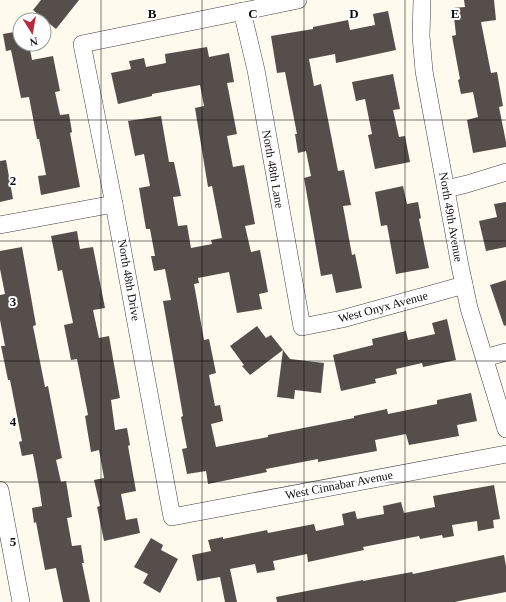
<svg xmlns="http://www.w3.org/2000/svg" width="506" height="602" viewBox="0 0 506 602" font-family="'Times New Roman',serif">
<rect width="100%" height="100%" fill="#fefaee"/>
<g fill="#554e4a">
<path d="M41,0h38l-23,29 -23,-19z"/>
<path d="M464,0h30l2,20 -15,2 10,51 6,-1 6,34 -4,1 7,35v5l-33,6 -6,-33 11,-3 -5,-25 -12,2 -3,-14 2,-1 -8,-43 4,-1 -3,-27 12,-1z"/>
<path d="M388,11l8,39 -60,13 -1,-9 -26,5 5,27 7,-2 17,87 6,-1 7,35 -8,1 9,49 3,-1 7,34 -26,5 -4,-19 -11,2 -17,-98 7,-2 -5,-25 -8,2 -3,-19h2l-12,-62 -8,1 -6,-37 42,-7v-2l35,-7 2,10 25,-5 -2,-11z"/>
<path d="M20,31v13h9l3,16 21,-4 7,35 -5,1 5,23 9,-1 3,18 -2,1 10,54 -39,8 -3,-19 8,-1 -7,-36h-2l-8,-42 -8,1 -10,-48 -5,1 -3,-17z"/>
<path d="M207,47l2,10 20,-4 5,29 -7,1 10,51 -10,2 6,31 11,-2 11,59 -10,2 6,26 9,-2 8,42 -9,2 3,15 -25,4 -8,-41 -31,6 1,5 -5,1 10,56 5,-1 7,34 -7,2 6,31 5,-1 3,16 -12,3 5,23 52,-10v-2l86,-17v-2l33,-7 1,5 49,-10v-4l34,-7 6,28 -20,4 2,11 -50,9 -3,-11 -31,6 2,11 -59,11v-3l-52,10 1,3 -59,12 -2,-13 -19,3 -5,-25 5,-1 -6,-31 2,-1 -20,-115 8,-1 -6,-31 -11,2 -3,-15h4l-5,-27h-4l-7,-41 11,-2 -6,-32 -9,2 -7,-35 33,-5 8,46h5l7,34 -8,1 5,29 9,-1 4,23 21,-4 -1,-4 11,-2 -10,-52 -4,1 -13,-79 9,-2 -4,-21 -48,9v2l-34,8 -7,-31 20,-4 -2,-8 15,-3 2,9 20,-4 -1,-9z"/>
<path d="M393,74l7,35 -7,1 6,27 6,-1 5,26 -35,7 -7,-34 4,-1 -7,-35 -9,2 -4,-19z"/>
<path d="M6,160l7,39 -13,3v-41z"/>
<path d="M403,186l4,18 11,-2 3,16 -2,1 10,49 -33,6 -9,-49 -6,1 -6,-34z"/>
<path d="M506,202v45l-20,4 -7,-30 18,-4 -3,-13z"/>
<path d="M77,231l3,18 13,-2 12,61 -12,2 6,28 10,-2 11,62 -9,2 4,30 12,-2 3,17 -2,1 8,45 -15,3 5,26 11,-2 3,15 -36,8 -7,-34 3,-1 -6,-26 10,-2 -5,-28 -8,2 -6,-36 3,-1 -11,-56 -6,1 -7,-35 9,-2 -11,-53 -4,1 -7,-35z"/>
<path d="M22,247l14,78 -3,1 12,61 3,-1 14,72 -6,2 5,22 5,-1 6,36 -5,1 5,28 9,-1 3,18h-2l8,39h-27l-7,-34 -11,2 -9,-48 -2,1 -2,-15 10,-2 -3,-20 -6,-32 -11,2 -3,-14 3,-1 -12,-61h-2l-7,-34h4l-5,-26v-25l5,-1 -5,-25v-18z"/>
<path d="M506,280v45l-2,1 -14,-41z"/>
<path d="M447,319l9,41 -33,7 -1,-4 -26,6 1,5 -22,5 1,4 -35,8 -8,-36 40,-10 -1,-6 34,-8 2,9 27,-6 -3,-11z"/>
<path d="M257,326l9,12 5,-3 12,15 -33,25 -8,-9 2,-1 -14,-19z"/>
<path d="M283,350l7,9 34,4 -3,30 -26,-3 -1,9 -17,-2z"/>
<path d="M494,485l6,34 -7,1 1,8 -16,3 -1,-10 -25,4 2,11 -11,2 -1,-3 -22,4 -1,-3 -56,11 1,3 -56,12 -1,-8 -34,7 2,9 -18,3 -2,-9 -25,5 7,33h-12l-5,-25 -23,4 -5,-26 19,-4 -3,-11 15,-3v2l44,-9 1,3 46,-9 2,7 28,-6 -2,-11 13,-3 2,8 27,-5 -1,-8 18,-4 3,11 31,-6 -2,-11z"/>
<path d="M151,538l12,7 -2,5 17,9 -18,34 -17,-10 5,-9 -14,-7z"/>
<path d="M504,555l2,11v26l-42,8 -9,2h-178l-1,-5 87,-17v1l49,-9 1,2z"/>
</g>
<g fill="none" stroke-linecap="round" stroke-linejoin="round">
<g stroke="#404040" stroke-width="18">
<g id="minor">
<path d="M298,0l-216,44 32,160 58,313 334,-63"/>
<path d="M422,0l-1,36 3,35 36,195 9,42 37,121"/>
<path d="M242,11l14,59 46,257 40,-8 122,-34"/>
<path d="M446,189l21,-5 39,-12"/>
<path d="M0,225l114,-21"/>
<path d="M485,358l21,-6"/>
<path d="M0,490l21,112"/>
</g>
</g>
<use href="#minor" stroke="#fff" stroke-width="17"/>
</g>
<path fill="none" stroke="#0d0d0d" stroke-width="1" stroke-opacity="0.55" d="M101,0v602M202,0v602M304,0v602M405,0v602M0,120h506M0,241h506M0,361h506M0,482h506"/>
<g text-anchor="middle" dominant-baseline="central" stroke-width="4" stroke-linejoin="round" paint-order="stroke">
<g font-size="12" fill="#0d0d0d" stroke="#fff">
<text transform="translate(273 169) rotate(80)">North 48th Lane</text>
<text transform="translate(451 217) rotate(80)">North 49th Avenue</text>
<text transform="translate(129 280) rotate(80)">North 48th Drive</text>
<text transform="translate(383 307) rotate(-15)">West Onyx Avenue</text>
<text transform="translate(339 485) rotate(-11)">West Cinnabar Avenue</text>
</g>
</g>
<g font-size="13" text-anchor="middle" font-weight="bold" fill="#0d0d0d" stroke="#fff" stroke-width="4" stroke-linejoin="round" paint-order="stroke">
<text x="152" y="18">B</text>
<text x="253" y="18">C</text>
<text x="354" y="18">D</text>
<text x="455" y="18">E</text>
<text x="13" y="185">2</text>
<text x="13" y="306">3</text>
<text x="13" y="426">4</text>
<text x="13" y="546">5</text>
</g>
<g transform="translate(32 32) rotate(169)"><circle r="19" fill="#ffffff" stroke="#9e9e9e"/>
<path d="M0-3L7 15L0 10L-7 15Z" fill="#b72b3d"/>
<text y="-6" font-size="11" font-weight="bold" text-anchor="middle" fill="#0d0d0d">N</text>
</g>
</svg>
